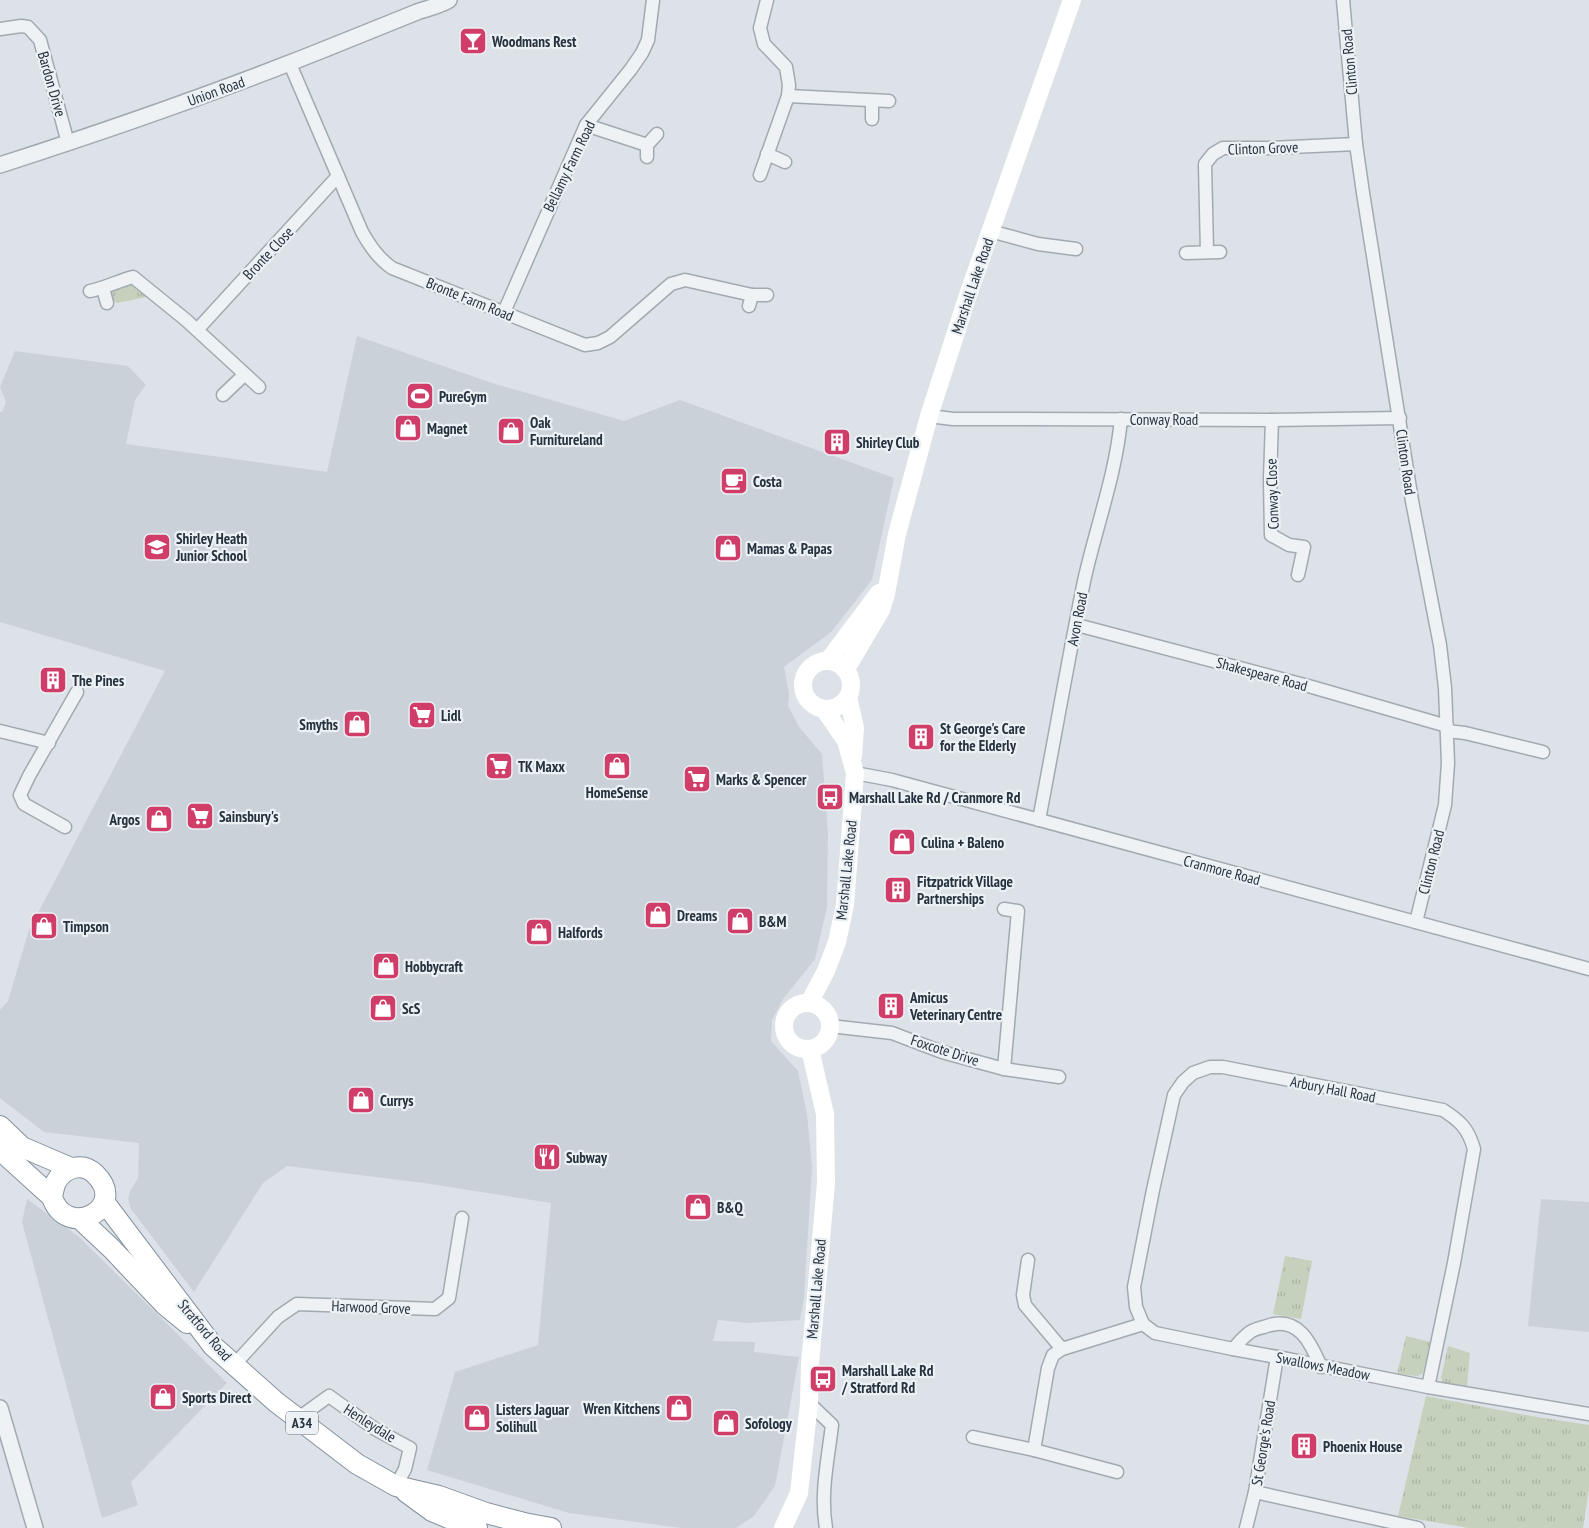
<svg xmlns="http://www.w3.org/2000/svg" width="1589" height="1528" viewBox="0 0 1589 1528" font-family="'PT Sans Narrow',sans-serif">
<defs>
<pattern id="grass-tufts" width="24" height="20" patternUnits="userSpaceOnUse" patternTransform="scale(1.25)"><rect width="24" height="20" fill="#c5d1bd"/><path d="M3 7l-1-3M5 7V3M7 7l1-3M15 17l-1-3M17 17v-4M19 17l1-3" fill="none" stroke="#a9b4a3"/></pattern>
</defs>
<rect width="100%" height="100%" fill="#dce2e7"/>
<g fill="#cad1d9">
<path d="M357,336l135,47 132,38 56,-21 214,78 -22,102 -41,52 -47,35 5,27 -1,12 11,21 23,27 6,79 -1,74 -12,52 -32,40 -11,21 -1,21 27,30 9,43 5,53 -8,131 -4,22 -52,3 -30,-3 -5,21 42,1 -1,10 45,5 -24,129 -21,30 -18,12h-55l-112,-15 -142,-43 28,-98 83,-27 13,-142 -127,-20 -137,-17 -24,17 -69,109 -63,-83 -3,-10 2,-8 8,-13 1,-35 -95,-11 -44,-34v-88l8,-9 21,-71 136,-259 -165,-49v-210h2l4,-10 -6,-15 15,-36 113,15 18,19 -11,15 -9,44 201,28z"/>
<path d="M27,1199l52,38 148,146 -96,99 7,23 -36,13 -80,-296z"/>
<path d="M1541,1199l48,3v130l-61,-6z"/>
</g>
<g fill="url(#grass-tufts)">
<path d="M130,281l21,15 -34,7 -5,-3 -2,-9z"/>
<path d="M1285,1256l27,5 -11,58 -28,-5z"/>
<path d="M1406,1336l24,6 -7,31 -5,3 -21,-2z"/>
<path d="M1448,1346l22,7 -3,34 -23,-4 -3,-5z"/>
<path d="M1426,1396l111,21 52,8v64l-6,39h-114l-71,-12z"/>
</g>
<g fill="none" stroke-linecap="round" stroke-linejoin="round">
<g stroke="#a2aab1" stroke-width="15">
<g id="minor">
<path d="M1343,0l13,144 7,49 49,308 28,144 5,43 3,75 -3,42 -29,117"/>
<path d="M0,29l21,-3 7,1 12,13 28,103"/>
<path d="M290,64l72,168c8,14 16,26 30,36l193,77 13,-2 12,-6 61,-53 14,-4 67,15"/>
<path d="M788,96l101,5"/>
<path d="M872,101v18"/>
<path d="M586,125l61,20"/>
<path d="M767,154l18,8"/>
<path d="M647,157v-12l10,-11"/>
<path d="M760,175l28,-79 1,-11 -3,-18 -22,-23 -4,-16 7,-28"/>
<path d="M990,231l48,13 38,5"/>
<path d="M1207,252l-2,-88 8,-10 10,-6h46l87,-4"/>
<path d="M1186,253l34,-1"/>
<path d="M103,288l4,15"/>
<path d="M90,291c15,-3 28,-10 43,-14l53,43 73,67"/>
<path d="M749,306l3,-11h15"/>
<path d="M504,312l82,-187 45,-56 11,-16 6,-13 5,-40"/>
<path d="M197,330l141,-154"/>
<path d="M223,395l21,-20"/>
<path d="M929,416l24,3h73l246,1 128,-2"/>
<path d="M1272,420l-2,59 1,56 18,10 15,2 -6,28"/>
<path d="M1077,625l235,62 135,39"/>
<path d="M0,731l49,12"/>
<path d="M1447,731l18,2 78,19"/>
<path d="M855,773l37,7 697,189"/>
<path d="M1039,820c15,-79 29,-159 45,-239 12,-54 32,-107 37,-162"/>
<path d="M65,827l-41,-23 -4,-9 9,-19 48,-84"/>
<path d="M1004,909l14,2 -14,158"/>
<path d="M830,1026l62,7 50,19 62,17 55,8"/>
<path d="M1028,1260l-5,35 2,10 37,44"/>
<path d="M1143,1324l-7,-17 -2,-20 19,-97 21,-95 9,-13 10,-9 17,-6h13l220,43c17,11 25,18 31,39l-20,114 -26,124"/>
<path d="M1233,1349c5,-5 10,-12 16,-16 4,-4 12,-5 18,-7 31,-11 44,17 54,41"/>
<path d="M234,1365l44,-48 19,-13 138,5 14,-11 13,-80"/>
<path d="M809,1403l23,22c-4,34 -12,69 -6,103"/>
<path d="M297,1419l32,-23 46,33 35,19 -5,21 -9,17"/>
<path d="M973,1437l61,13 14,-82 5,-13 9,-6 81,-25 12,9 78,16 44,8 151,30 161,27"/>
<path d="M1034,1450l83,22"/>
<path d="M1255,1492l163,36"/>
<path d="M1246,1528l9,-36 22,-135"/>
</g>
</g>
<g stroke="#a2aab1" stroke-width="18">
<g id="tertiary">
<path d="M0,165c118,-38 235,-79 350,-126 22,-9 45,-18 67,-27 11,-4 22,-6 32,-12"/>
<path d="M0,1408l35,120"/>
</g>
</g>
<g stroke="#83919e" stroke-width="22">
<g id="trunk">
<path d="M0,1126l22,21 49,21"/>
<path d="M0,1150l52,47c14,44 78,11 43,-23 -12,-12 -31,-7 -39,8 -2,4 -3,10 -4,15"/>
<path d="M105,1203l108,143 63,56 81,62 39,22 43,10 47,17 38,10 27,5"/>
<path d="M80,1219l32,30 53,56 22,18"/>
<path d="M406,1492l26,19 26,11 19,6"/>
</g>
</g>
<use href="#minor" stroke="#eff2f5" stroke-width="12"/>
<use href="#tertiary" stroke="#eff2f5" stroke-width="15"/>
<g stroke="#fff" stroke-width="18">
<path d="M828,661l51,-68"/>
<circle cx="827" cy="685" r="24"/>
<path d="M846,669l35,-59 5,-16 11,-60 32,-118 39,-121 104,-295"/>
<path d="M848,697l7,31 -2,28"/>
<path d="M809,1003l17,-32 11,-29 8,-37 10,-132 -9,-32 -22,-32"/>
<circle cx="807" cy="1026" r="23"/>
<path d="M783,1528l16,-35 10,-90 1,-39 16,-181 -1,-69 -15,-65"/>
</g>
<use href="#trunk" stroke="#fff" stroke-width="20"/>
</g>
<defs>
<g id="bar-square" transform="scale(1.4375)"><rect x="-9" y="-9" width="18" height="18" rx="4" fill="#d03d68" stroke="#ebf1f5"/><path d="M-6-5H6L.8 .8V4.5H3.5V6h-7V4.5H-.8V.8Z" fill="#fff"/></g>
<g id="stadium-square" transform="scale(1.4375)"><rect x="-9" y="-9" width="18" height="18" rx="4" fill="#d03d68" stroke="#ebf1f5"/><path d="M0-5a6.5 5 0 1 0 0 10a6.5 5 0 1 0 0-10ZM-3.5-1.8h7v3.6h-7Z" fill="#fff"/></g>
<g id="shop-square" transform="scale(1.4375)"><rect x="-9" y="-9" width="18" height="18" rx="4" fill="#d03d68" stroke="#ebf1f5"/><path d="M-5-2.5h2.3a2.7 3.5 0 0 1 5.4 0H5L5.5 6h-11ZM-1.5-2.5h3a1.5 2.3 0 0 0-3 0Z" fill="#fff"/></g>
<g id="building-square" transform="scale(1.4375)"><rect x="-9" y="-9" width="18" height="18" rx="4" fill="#d03d68" stroke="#ebf1f5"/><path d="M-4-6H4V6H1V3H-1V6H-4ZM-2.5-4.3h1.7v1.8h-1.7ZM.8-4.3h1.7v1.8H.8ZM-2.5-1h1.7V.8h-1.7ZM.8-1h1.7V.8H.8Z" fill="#fff"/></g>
<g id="cafe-square" transform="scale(1.4375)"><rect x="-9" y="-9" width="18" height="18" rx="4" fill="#d03d68" stroke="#ebf1f5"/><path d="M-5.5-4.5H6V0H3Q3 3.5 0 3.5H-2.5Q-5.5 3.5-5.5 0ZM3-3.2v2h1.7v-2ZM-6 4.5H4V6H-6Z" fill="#fff"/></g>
<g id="school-square" transform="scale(1.4375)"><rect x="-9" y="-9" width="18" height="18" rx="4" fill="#d03d68" stroke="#ebf1f5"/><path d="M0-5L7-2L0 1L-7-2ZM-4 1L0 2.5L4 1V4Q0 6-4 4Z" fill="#fff"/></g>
<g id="supermarket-square" transform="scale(1.4375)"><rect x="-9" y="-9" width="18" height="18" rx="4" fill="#d03d68" stroke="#ebf1f5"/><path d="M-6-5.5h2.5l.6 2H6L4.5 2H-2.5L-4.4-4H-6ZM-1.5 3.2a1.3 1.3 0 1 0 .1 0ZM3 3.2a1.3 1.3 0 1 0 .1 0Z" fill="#fff"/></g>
<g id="bus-square" transform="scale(1.4375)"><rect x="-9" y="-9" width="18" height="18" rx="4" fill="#d03d68" stroke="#ebf1f5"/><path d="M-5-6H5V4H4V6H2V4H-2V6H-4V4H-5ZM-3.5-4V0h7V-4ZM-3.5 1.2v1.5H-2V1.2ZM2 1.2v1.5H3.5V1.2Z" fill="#fff"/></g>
<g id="restaurant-square" transform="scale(1.4375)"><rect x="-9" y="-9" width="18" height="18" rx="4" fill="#d03d68" stroke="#ebf1f5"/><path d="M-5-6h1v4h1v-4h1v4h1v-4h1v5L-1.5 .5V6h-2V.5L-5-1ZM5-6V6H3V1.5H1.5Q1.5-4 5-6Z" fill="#fff"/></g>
</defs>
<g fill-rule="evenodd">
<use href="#bar-square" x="473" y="41"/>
<use href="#stadium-square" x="420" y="396"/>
<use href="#shop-square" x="408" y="428"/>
<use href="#shop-square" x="511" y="431"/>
<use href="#building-square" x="837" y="442"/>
<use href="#cafe-square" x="734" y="481"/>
<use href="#school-square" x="157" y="547"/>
<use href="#shop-square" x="728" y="548"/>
<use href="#building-square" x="53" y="680"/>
<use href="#supermarket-square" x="422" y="715"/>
<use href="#shop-square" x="357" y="724"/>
<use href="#building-square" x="921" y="737"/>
<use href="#supermarket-square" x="499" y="766"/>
<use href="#shop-square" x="617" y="766"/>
<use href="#supermarket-square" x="697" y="779"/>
<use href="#bus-square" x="830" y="797"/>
<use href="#supermarket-square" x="200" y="816"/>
<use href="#shop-square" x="159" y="819"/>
<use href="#shop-square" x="902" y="842"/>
<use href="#building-square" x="898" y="890"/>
<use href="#shop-square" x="658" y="915"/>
<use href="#shop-square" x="740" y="921"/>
<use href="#shop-square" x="44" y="926"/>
<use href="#shop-square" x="539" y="932"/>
<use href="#shop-square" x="386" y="966"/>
<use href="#building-square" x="891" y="1006"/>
<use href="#shop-square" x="383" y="1008"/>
<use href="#shop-square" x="361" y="1100"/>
<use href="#restaurant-square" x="547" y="1157"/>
<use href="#shop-square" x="698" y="1207"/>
<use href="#bus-square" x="823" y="1379"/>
<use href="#shop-square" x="163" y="1397"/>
<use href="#shop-square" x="679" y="1408"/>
<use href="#shop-square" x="477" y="1418"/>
<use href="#shop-square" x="726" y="1423"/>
<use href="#building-square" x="1304" y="1446"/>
</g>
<g text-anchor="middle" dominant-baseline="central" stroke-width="4.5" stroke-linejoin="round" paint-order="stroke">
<rect fill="#ebf1f5" stroke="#616b74" stroke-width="1" x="286" y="1411.5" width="32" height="23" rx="4"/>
<g font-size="14" font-weight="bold" fill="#26323d">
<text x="302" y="1423">A34</text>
</g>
<g font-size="15" font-weight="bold" fill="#26323d" stroke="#ebf1f5" text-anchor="start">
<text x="492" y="41">Woodmans Rest</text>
<text x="439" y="396">PureGym</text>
<text x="530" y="422">Oak<tspan x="530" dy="17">Furnitureland</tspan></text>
<text x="427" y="428">Magnet</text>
<text x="856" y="442">Shirley Club</text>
<text x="753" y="481">Costa</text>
<text x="176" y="538">Shirley Heath<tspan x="176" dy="17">Junior School</tspan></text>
<text x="747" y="548">Mamas &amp; Papas</text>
<text x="72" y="680">The Pines</text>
<text x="441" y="715">Lidl</text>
<text x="338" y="724" text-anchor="end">Smyths</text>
<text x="940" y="728">St George's Care<tspan x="940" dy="17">for the Elderly</tspan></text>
<text x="518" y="766">TK Maxx</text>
<text x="716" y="779">Marks &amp; Spencer</text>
<text x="617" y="792" text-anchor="middle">HomeSense</text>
<text x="849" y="797">Marshall Lake Rd / Cranmore Rd</text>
<text x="219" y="816">Sainsbury's</text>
<text x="140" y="819" text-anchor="end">Argos</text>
<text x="921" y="842">Culina + Baleno</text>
<text x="917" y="881">Fitzpatrick Village<tspan x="917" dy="17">Partnerships</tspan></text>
<text x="677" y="915">Dreams</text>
<text x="759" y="921">B&amp;M</text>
<text x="63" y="926">Timpson</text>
<text x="558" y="932">Halfords</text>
<text x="405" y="966">Hobbycraft</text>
<text x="910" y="997">Amicus<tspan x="910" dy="17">Veterinary Centre</tspan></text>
<text x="402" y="1008">ScS</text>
<text x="380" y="1100">Currys</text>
<text x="566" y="1157">Subway</text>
<text x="717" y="1207">B&amp;Q</text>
<text x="842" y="1370">Marshall Lake Rd<tspan x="842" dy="17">/ Stratford Rd</tspan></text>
<text x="182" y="1397">Sports Direct</text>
<text x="660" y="1408" text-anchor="end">Wren Kitchens</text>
<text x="496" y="1409">Listers Jaguar<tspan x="496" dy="17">Solihull</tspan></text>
<text x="745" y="1423">Sofology</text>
<text x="1323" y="1446">Phoenix House</text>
</g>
<g font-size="15" fill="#26323d" stroke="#ebf1f5">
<text transform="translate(1349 62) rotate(-95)">Clinton Road</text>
<text transform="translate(52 84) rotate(74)">Bardon Drive</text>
<text transform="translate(216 91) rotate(-20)">Union Road</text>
<text transform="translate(1263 148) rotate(-2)">Clinton Grove</text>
<text transform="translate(569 166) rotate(-64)">Bellamy Farm Road</text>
<text transform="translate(268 253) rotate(-47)">Bronte Close</text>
<text transform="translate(972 286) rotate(-71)">Marshall Lake Road</text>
<text transform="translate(470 299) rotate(22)">Bronte Farm Road</text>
<text x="1164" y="419">Conway Road</text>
<text transform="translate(1406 462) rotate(82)">Clinton Road</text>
<text transform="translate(1272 494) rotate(-92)">Conway Close</text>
<text transform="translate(1077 619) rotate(-79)">Avon Road</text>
<text transform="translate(1262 674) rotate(15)">Shakespeare Road</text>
<text transform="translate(1431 862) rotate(-76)">Clinton Road</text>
<text transform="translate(846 870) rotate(-84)">Marshall Lake Road</text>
<text transform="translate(1222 870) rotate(15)">Cranmore Road</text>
<text transform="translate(945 1050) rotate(18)">Foxcote Drive</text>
<text transform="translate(1333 1089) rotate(11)">Arbury Hall Road</text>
<text transform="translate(816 1289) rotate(-85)">Marshall Lake Road</text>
<text transform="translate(371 1307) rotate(2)">Harwood Grove</text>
<text transform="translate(205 1330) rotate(50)">Stratford Road</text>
<text transform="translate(1323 1366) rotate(11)">Swallows Meadow</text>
<text transform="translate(370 1423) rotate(32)">Henleydale</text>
<text transform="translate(1263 1443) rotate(-81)">St George's Road</text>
</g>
</g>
</svg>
